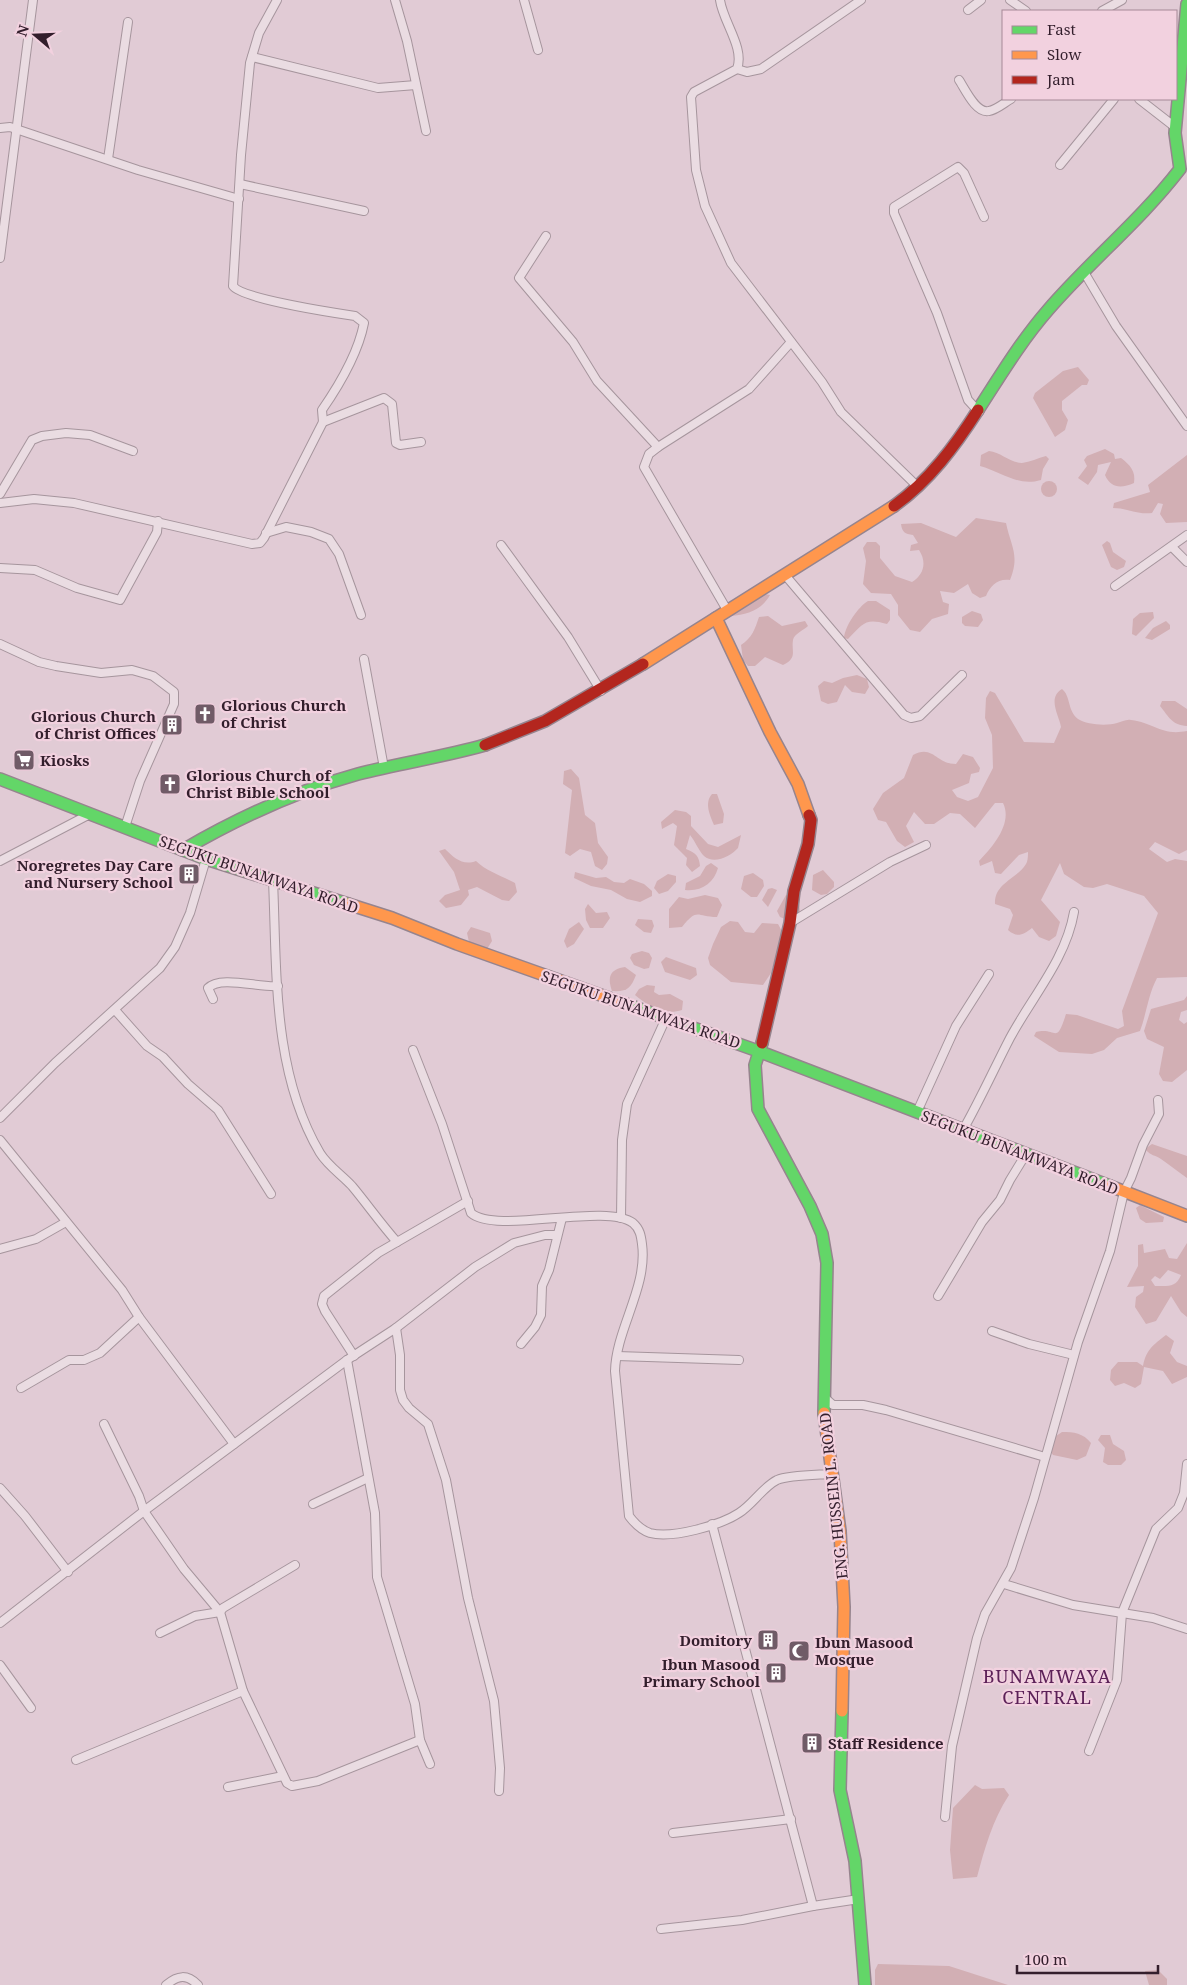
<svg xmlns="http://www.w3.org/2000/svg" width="1187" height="1985" viewBox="0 0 1187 1985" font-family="'Noto Serif',serif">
<rect width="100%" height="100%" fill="#e1cbd5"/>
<g fill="#d2afb4" fill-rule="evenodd">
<path d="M1078,367l11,13 -2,5h-5l-20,16v9l6,10 -3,10 -10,7 -22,-39 2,-5 28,-22z"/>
<path d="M1105,449l9,5 1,5 6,-1c9,7 15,13 13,25 -12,5 -23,6 -29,-8l6,-13 -13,3 -1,7 -9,13 -10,-7 9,-12 -3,-6 3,-4z"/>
<path d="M989,451c12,1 21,12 33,12 8,-1 16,-5 24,-7l3,3 -6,10 -2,11c-23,7 -39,-8 -61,-14l1,-11z"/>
<path d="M1187,455v67l-21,1 -6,-9 3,-10 -5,-1 -6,10c-14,2 -25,-5 -39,-5l1,-5 36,-11 -2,-7z"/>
<circle cx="1049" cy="489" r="8"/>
<path d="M976,518l30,5c5,24 14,32 4,57 -12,-2 -20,6 -24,16l-6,2 -8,-5 -4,-9 -14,9 -14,-2 3,11 6,2 -1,10 -16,5 -12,13 -10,-2 -12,-15v-10l-7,-11 -20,-1 -8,-9 3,-23 -3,-13 4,-6h9l4,4v12l15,18 17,6c12,-7 15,-20 7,-32l-9,1 1,-6 7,-2 -5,-8c-8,-1 -11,-3 -12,-11l20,-1 35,14z"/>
<path d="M1107,541l3,2 3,9 13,9 -2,6 -7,3 -6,-3 -9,-22z"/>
<path d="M765,594l5,1c-9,16 -23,19 -39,21l-1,-4 11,-4 13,-11z"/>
<path d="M868,601h8l14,9v10l-3,4c-22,-6 -23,-1 -39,15l-4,-1c1,-12 14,-31 24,-37z"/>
<path d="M972,611l9,3 2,6 -5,7 -13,-1 -3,-3v-6z"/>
<path d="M1153,612l1,6 -18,18 -4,-2 1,-15 7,-6z"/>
<path d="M768,616l14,10 23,-5 3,5c-4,4 -14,8 -15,14 -2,11 5,18 -10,25l-18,-8 -10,9h-7l-5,-6 -2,-15c11,-7 14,-16 18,-28z"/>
<path d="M1166,621l4,4v4l-18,11 -7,-2 8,-10z"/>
<path d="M857,675l10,4 2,8 -4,7 -13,-2 -7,-7 -8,17 -9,2 -7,-3 -3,-15 6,-5 8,2 11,-5z"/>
<path d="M1062,689c9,7 5,21 16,30 9,6 29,7 39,4 5,-1 9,-4 14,-3 24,3 30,16 56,11v119l-8,4 -24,-12 -6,7 18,13 8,-3 12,2v116l-30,1c-9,17 -10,34 -17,53l-23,7 -13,12 -12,4 -33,-2 -25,-16 2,-4c21,-5 20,14 30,-18l11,1 41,14 6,-3 -2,-15 36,-98 -14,-17 -37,-12 -14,4 -9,-1 -20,-13 -4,-11 -19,37 19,22 -4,14 -7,5 -10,-4 -7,-9c-9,7 -15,10 -24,2l5,-15 -3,-6 -15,-5c-1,-21 22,-25 31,-40 2,-3 2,-9 2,-12l-9,3 -18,19 -6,-1 -3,-12 -12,5 -1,-5c14,-14 34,-38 24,-58h-8l-20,25 -15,-14 -10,-1 -16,11h-9l-11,-12 -8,14 8,16 -9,5 -8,-6 -11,-19 -8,-2 -5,-11 10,-16 21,-15 9,-23c20,-11 23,9 43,9l7,-10 10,3 7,11 -1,4 -8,2 -2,9 -17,7 5,7 11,4 10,-4 15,-29 -1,-33 -7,-17 1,-20 4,-7 5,2 29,49 30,1 7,-16c-2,-12 -14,-29 1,-38z"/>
<path d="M1162,701h13l12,8v17c-15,-1 -18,-9 -27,-20z"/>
<path d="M571,769l8,9 6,37 10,8 3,20 10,14 -1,7 -5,6 -7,-4 -4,-14 -11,-3 -10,7 -5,-3 7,-63 -9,-6 1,-13z"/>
<path d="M712,794h5l7,20 -1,9 -9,2c-4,-10 -10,-22 -2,-31z"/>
<path d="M675,810l11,2 5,4v10l17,18 10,3 23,-12 -3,13c-7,8 -24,17 -34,8 -5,-5 -9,-15 -14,-21l-4,14c10,4 13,7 14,17l-8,6 -6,-7 1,-7 -13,-13 3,-19 -4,-3 -11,6 -1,-7z"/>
<path d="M445,849c9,9 18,17 31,12 10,10 26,15 39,22l2,9 -8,9 -7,-1 -25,-13 -9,3 1,5 -8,10 -15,3 -7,-7 6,-6 15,-5 -6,-18 -15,-21z"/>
<path d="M711,863l7,5c-4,15 -17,24 -33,22l1,-7 14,-7 6,-10z"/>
<path d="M823,870l11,12v5l-7,7 -6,1 -9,-5 1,-15z"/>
<path d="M575,872l21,6 10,-1 8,5 10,1 6,-4 14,5 8,7v5l-12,6 -13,-3 -16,-9 -20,-4 -17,-8z"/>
<path d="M753,873l10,7 1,6 -7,11h-6l-10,-8 3,-13z"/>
<path d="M668,874l8,2v6l-8,9 -9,3 -5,-6 3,-7z"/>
<path d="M772,888l5,2 -9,17 -6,-7 6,-11z"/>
<path d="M705,895l13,3 4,7 -5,12c-21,0 -19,-10 -35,10l-13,1v-19l10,-12 9,2z"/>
<path d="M786,895c11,4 14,5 14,17l-15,7 -5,-2 -3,-6z"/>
<path d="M588,904l8,9 11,-1 3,6 -7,10h-13l-4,-8 -1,-11z"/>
<path d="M638,919l14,1 2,6 -3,7 -7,-1 -9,-7z"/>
<path d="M730,921l8,1 7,10 9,1 8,-10 16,1 5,9 -12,40 -8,12 -32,-3 -21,-17 -2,-7 5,-14 8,-17z"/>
<path d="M579,922l5,7 -10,15 -7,4 -3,-7 5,-12z"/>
<path d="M471,927l19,6 2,8 -5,8 -18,-7 -2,-9z"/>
<path d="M642,951l7,2 3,5 -3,10 -5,1 -10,-4 -4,-7 2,-4z"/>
<path d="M666,957l30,11 1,7 -7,5 -25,-8 -4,-10z"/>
<path d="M625,967l11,8c-5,13 -9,17 -24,16 -5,-14 -2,-22 13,-24z"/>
<path d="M647,985l8,1 -1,6 5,3 11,-1 13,7 -1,9c-17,6 -34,-4 -47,-15l4,-6z"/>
<path d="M1187,996v14l-6,2 -2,8 5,4 3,-2v48l-15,12 -9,-1 -4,-7 5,-27 -17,-8 -3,-8 7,-22 33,-9z"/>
<path d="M1152,1144l35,12v22c-9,-6 -17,-13 -26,-19 -7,-5 -9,-2 -16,-10z"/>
<path d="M1140,1205l24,12 -1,5 -17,1 -6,-4 -4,-11z"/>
<path d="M1187,1243v74l-6,-5 -10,-16 -15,25 -10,3 -11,-17 1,-10 7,-5 1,-6 -17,1 11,-21v-21l5,-1 1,9 21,-4 4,9 8,1zM1168,1270l13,5c-5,13 -14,11 -26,11l-4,-6 4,-4 5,3z"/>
<path d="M1166,1335l8,6 -4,12 7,9 10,4v11l-15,7 -9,-13 -19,-4 -3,17 -6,4 -11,-5 -9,3 -5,-6 1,-10 7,-8h19l6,4c3,-16 10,-21 23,-31z"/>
<path d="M1062,1432c12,0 21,1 29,11l-5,13 -9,4 -24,-5 -2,-3 5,-16z"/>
<path d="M1101,1435h9l3,9 11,7 2,9 -5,5h-13l-5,-3 2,-14 -7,-8z"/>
<path d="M975,1785l7,4 22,-1 5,7c-17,26 -24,53 -32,82l-24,2 -3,-29 3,-42z"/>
<path d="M878,1964l71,2 59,19h-133v-15z"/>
<path d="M1158,1970l9,9v6h-18l-4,-14z"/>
</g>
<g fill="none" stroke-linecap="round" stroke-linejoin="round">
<g stroke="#a6959d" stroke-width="10">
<g id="street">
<path d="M395,0l12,41 19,90"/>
<path d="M524,0l14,50"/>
<path d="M720,0c3,22 25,48 17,69l-43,23 -3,5 5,73 9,36 26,57 91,119 19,30 77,75"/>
<path d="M1010,0l16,11"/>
<path d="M968,10l13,-10"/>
<path d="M1102,11l20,-11"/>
<path d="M252,57l126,31 38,-3"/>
<path d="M737,69l10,3 14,-3 100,-69"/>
<path d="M959,80c6,9 17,34 30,31 7,-1 15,-8 22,-12"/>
<path d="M1139,99l36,28"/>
<path d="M0,128l10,-1 128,43 101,29"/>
<path d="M108,159l20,-137"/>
<path d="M1060,165l54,-66"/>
<path d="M240,184l124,27"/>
<path d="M546,236l-27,42 54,64 24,39 61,66 -9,7 -5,13 83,143"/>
<path d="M0,258l33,-258"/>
<path d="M1084,272l32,54 71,100"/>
<path d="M979,412l-11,-12 -31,-87 -43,-100v-6l64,-40 6,6 20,44"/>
<path d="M323,422l61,-24 8,6 4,39 4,2 21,-3"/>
<path d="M658,447l91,-58 42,-47"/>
<path d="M0,494l32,-54 10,-4 24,-3 24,2 43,16"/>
<path d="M0,503l34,-4 40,4 178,41 8,-1 4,-5 59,-116 -1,-12c18,-26 36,-56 42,-87l-9,-7c-20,-3 -113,-17 -122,-30l8,-131 9,-92 9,-30 18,-33"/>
<path d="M266,533l20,-6 25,5 18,7 10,15 22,61"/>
<path d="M501,545l67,92 33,54"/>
<path d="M1172,547l15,15"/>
<path d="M0,568l35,2 42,18 43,12 37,-68 1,-11"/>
<path d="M785,575l119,140 7,3 9,-2 42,-41"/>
<path d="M1115,586l72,-51"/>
<path d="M0,644l39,18 17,4 45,7 31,-3 21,6 21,16v12l-34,77 -15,46"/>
<path d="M364,659l20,109"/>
<path d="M0,861l90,-47"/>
<path d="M273,880c4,91 -1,192 47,273 8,13 22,22 32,33 15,18 29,38 45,56"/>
<path d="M790,923l100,-61 36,-17"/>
<path d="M213,999l-5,-11c12,-13 52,0 70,-2"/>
<path d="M115,1010l32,36 16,11 25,27 30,26 53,84"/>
<path d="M413,1050l29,74 29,89c25,22 135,-11 162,10 7,6 8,13 9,21 6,43 -26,85 -27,127l14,145c6,8 12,14 21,17 22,6 71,-8 89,-20 14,-9 24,-26 38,-33 12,-5 41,-5 54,-6"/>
<path d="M917,1112l39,-86 33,-52"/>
<path d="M0,1118l55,-55 105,-95 15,-21 15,-34 16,-54"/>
<path d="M963,1130c17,-30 31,-61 47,-92 22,-41 56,-79 64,-126"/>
<path d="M0,1140l122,150 17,27 95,127"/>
<path d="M621,1218l1,-78 5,-36 39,-86"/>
<path d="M0,1249l36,-10 30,-17"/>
<path d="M938,1296l44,-74 18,-22 10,-20 16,-26"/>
<path d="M396,1328l4,27v35l3,10 6,8 19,16 18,56 22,118 26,103 6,67 -1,23"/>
<path d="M992,1331l37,13 45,11"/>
<path d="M521,1344l14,-17 6,-12 1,-29 7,-16 13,-52"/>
<path d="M354,1356l-29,-45 -3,-7 2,-8 54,-43 90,-52"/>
<path d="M617,1356l122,4"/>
<path d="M347,1360l28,153 2,64 38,127 5,36 10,24"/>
<path d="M21,1388l48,-28h15l16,-7 39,-36"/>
<path d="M824,1397l9,8h30l23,5 159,47"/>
<path d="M104,1424l35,72 5,15 40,58 36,43 -25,4 -35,17"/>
<path d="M0,1488l25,28 43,56"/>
<path d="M313,1504l55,-26"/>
<path d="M712,1524l101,382 46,-7"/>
<path d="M295,1565l-72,43 -3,4 23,79 44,92 5,3 26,-5 102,-41"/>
<path d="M1004,1584l69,21 80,13 34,11"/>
<path d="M0,1623l144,-112 203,-151 49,-32 79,-61 39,-24 31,-8h12"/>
<path d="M0,1665l31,43"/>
<path d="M1089,1751l28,-71 5,-67 34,-84 22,-21 6,-15 3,-29"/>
<path d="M76,1760l167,-69"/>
<path d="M228,1787l55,-11"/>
<path d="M945,1817l7,-71 25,-108 8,-24 26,-46 23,-70 44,-156 32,-91 14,-59 7,-14 12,-33 16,-31 -1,-14"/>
<path d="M673,1833l118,-14"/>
<path d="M661,1929l81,-9 71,-14"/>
<path d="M166,1985c12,-10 21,-11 32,0"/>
</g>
</g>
<g stroke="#96848e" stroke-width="14">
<g id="fast">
<path d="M978,410c22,-34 43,-69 70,-100 42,-49 92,-89 132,-141l-5,-36 12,-129"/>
<path d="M0,779l206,80 142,45"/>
<path d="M183,850c55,-32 113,-59 175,-76 42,-11 85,-17 127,-29"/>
<path d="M626,1004l132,47 352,135"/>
<path d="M762,1043l-7,22 3,44 52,97 12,28 5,29 -3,150"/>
<path d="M842,1711l-2,79 15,71 10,124"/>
</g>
</g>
<g stroke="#96848e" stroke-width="14">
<g id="slow">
<path d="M716,618l54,114 28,52 11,31"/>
<path d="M643,664l251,-158"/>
<path d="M348,904l44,14 65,26 169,60"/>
<path d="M1110,1186l77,30"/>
<path d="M824,1413l16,118 4,76 -2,104"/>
</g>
</g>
<g stroke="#96848e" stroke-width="14">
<g id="jam">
<path d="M894,506c35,-25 61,-60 84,-96"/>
<path d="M485,745l60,-24 98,-57"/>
<path d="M762,1043l28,-120 4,-32 14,-47 3,-24 -2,-5"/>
</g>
</g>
<use href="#street" stroke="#eadce2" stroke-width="8"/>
<use href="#fast" stroke="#63d668" stroke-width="11"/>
<use href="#slow" stroke="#ff974d" stroke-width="11"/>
<use href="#jam" stroke="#b3261e" stroke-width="11"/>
</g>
<defs>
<g id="church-square" transform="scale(1.125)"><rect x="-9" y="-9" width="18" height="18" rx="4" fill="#705b67" stroke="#f2d1df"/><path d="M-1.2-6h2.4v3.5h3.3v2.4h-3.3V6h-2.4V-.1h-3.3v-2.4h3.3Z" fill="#fff"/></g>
<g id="building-square" transform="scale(1.125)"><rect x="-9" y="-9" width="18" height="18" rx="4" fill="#705b67" stroke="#f2d1df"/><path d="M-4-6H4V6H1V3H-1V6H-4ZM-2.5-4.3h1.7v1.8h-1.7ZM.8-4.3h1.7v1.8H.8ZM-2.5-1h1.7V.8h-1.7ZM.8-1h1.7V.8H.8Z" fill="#fff"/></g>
<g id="supermarket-square" transform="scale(1.125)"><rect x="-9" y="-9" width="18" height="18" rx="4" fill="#705b67" stroke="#f2d1df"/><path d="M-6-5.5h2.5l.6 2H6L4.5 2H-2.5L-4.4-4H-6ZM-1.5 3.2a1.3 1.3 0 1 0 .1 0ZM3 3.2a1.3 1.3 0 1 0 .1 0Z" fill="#fff"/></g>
<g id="mosque-square" transform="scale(1.125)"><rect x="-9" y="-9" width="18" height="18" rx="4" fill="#705b67" stroke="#f2d1df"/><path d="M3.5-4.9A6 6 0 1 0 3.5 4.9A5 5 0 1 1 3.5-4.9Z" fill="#fff"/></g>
</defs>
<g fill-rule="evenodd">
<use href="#church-square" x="205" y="714"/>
<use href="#building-square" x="172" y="725"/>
<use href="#supermarket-square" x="24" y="760"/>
<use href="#church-square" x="170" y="784"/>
<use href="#building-square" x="189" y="874"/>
<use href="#building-square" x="768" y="1640"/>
<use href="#mosque-square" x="799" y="1651"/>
<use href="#building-square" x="776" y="1673"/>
<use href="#building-square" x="812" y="1743"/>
</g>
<g text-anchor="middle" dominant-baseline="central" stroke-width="4.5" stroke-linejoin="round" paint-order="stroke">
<g font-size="15" font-weight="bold" fill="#331e2c" stroke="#f2d1df" text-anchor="start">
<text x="221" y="705">Glorious Church<tspan x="221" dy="17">of Christ</tspan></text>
<text x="156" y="716" text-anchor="end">Glorious Church<tspan x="156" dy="17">of Christ Offices</tspan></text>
<text x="40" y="760">Kiosks</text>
<text x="186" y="775">Glorious Church of<tspan x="186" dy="17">Christ Bible School</tspan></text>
<text x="173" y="865" text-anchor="end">Noregretes Day Care<tspan x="173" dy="17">and Nursery School</tspan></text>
<text x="752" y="1640" text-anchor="end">Domitory</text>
<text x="815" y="1642">Ibun Masood<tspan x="815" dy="17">Mosque</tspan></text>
<text x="760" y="1664" text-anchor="end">Ibun Masood<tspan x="760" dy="17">Primary School</tspan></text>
<text x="828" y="1743">Staff Residence</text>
</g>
<g font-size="15" fill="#331e2c" stroke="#f2d1df">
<text transform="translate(259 874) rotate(19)">SEGUKU BUNAMWAYA ROAD</text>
<text transform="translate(641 1009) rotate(19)">SEGUKU BUNAMWAYA ROAD</text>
<text transform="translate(1020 1152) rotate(21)">SEGUKU BUNAMWAYA ROAD</text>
<text transform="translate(833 1496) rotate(-96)">ENG. HUSSEIN L. ROAD</text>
</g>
<g font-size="18" letter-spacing="1" fill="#5c2158" stroke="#f2d1df">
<text x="1047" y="1676">BUNAMWAYA<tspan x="1047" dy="21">CENTRAL</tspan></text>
</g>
</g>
<rect x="1002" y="10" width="175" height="90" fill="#f2d1df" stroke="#a68997"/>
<rect x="1012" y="26" width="25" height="8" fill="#63d668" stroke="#a68997"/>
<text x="1047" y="35" font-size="15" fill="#331e2c">Fast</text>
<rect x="1012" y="51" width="25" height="8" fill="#ff974d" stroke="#a68997"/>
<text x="1047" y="60" font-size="15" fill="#331e2c">Slow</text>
<rect x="1012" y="76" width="25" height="8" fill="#b3261e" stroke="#a68997"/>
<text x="1047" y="85" font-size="15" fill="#331e2c">Jam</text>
<g transform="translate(35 35) rotate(289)" stroke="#f2d1df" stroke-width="4" paint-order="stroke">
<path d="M0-4L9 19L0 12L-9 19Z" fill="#331e2c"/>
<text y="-8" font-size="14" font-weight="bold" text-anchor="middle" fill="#331e2c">N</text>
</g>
<path d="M1017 1965v8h141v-8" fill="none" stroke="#331e2c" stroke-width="2.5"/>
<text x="1024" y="1965" font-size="15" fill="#331e2c" stroke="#f2d1df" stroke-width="4" paint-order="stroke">100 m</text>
</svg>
